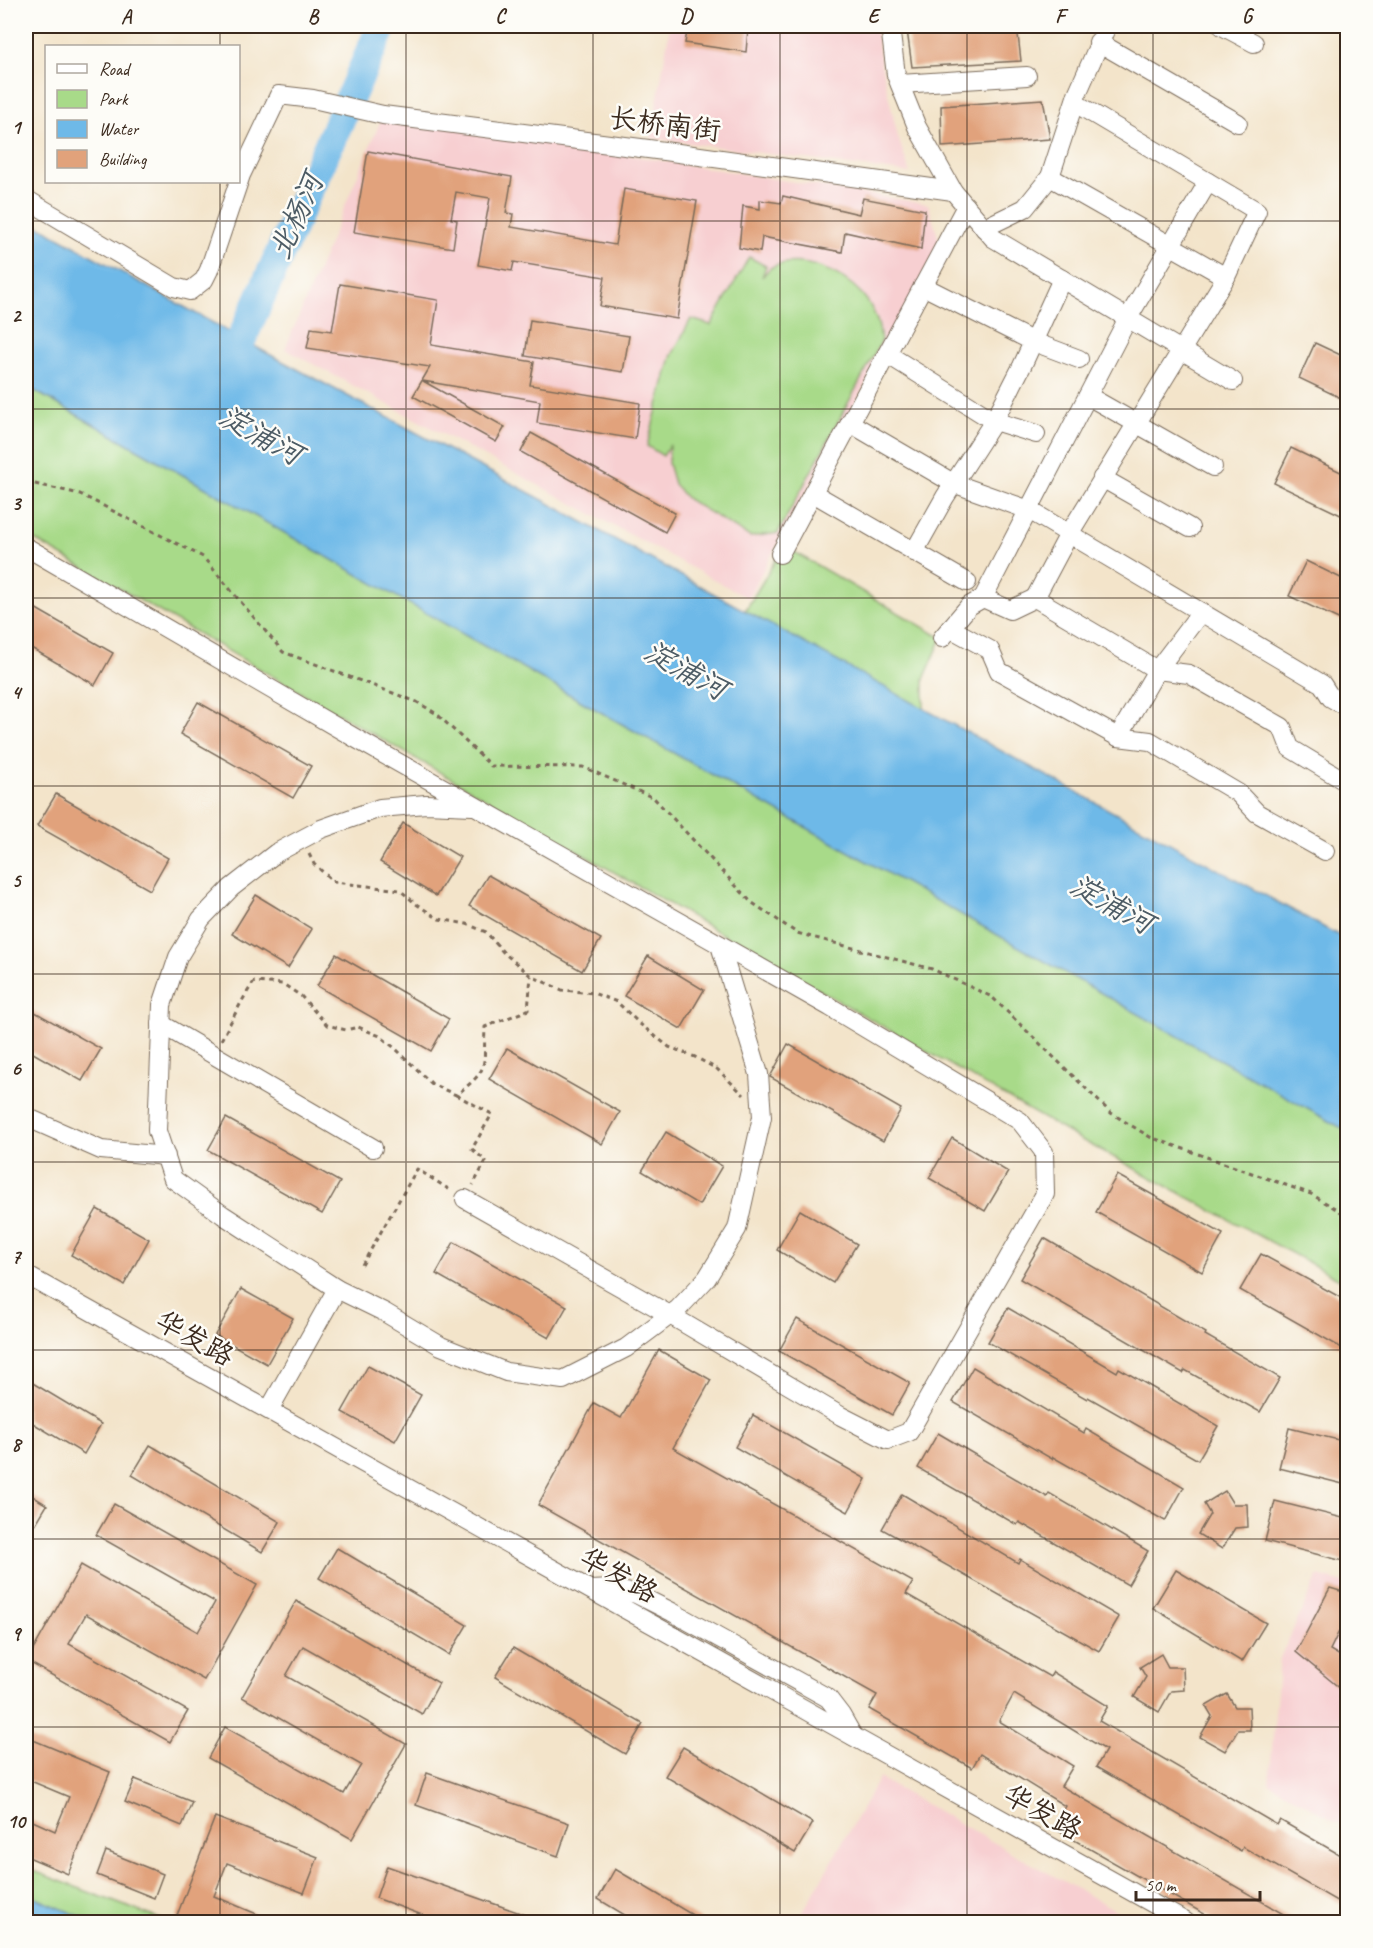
<svg xmlns="http://www.w3.org/2000/svg" width="1373" height="1948" viewBox="0 0 1373 1948" font-family="Caveat,'LXGW WenKai TC',sans-serif">
<rect width="100%" height="100%" fill="#fdfcf7"/>
<filter id="ink" filterUnits="userSpaceOnUse"><feTurbulence type="fractalNoise" baseFrequency=".0167" numOctaves="2"/><feDisplacementMap in="SourceGraphic" scale="12" xChannelSelector="R" yChannelSelector="G"/><feConvolveMatrix kernelMatrix="1 2 1 2 8 2 1 2 1" color-interpolation-filters="sRGB"/></filter>
<filter id="wash" filterUnits="userSpaceOnUse"><feTurbulence type="fractalNoise" baseFrequency=".008" numOctaves="4" result="noise"/><feDisplacementMap in="SourceGraphic" scale="24" xChannelSelector="R" yChannelSelector="G"/><feGaussianBlur stdDeviation="1.35" result="paint"/><feColorMatrix in="noise" values="0 0 0 0 0 0 0 0 0 0 0 0 0 0 0 0 0 1.4 0 .05"/><feComposite in="paint" operator="in"/></filter>
<g filter="url(#wash)">
<rect width="100%" height="100%" fill="#f3e4ca"/>
<g fill="#f7cfd1">
<path d="M670,26h206l5,38 17,73 12,36 -259,-35z"/>
<path d="M383,115l545,89 13,43 -193,351 -463,-249z"/>
<path d="M1318,1576l29,8v244l-78,-45 11,-125z"/>
<path d="M879,1778l153,86 105,58h-340z"/>
</g>
<g fill="#a8da89" stroke="#728254" stroke-width="1.5">
<path d="M749,257l17,9 -4,11c3,-3 6,-8 10,-10 29,-13 70,5 90,27 12,14 18,30 19,48l-103,191 -28,4 -63,-38 -13,-15 -6,-21 2,-18 -7,11 -16,-10 24,-89 20,-38 20,6z"/>
<path d="M26,386l562,319 759,426v152l-271,-146 -1050,-602z"/>
<path d="M784,546l158,92 -18,41v30l-179,-98z"/>
<path d="M26,1868l141,54h-141z"/>
</g>
<g fill="#6eb9e8" stroke="#547283" stroke-width="1.5">
<path d="M26,219l241,134 274,146 806,441v191l-759,-426 -562,-319z"/>
<path d="M26,1894l68,28h-68z"/>
</g>
<g fill="none" stroke-linecap="round" stroke-linejoin="round">
<path stroke="#6eb9e8" stroke-width="30" d="M225,376l157,-350"/>
</g>
<g id="blocks">
<g fill="#e1a27b">
<path d="M688,26h49l-1,2 12,1 -2,23 -61,-9z"/>
<path d="M1017,26l4,35 -109,6 -5,-37z"/>
<path d="M1043,99l7,40 -108,8 -1,-41z"/>
<path d="M368,151l144,26 -6,36 7,1 -2,13 104,18 9,-56 73,12 -20,118 -77,-13 5,-29 -91,-15 -2,9 -34,-6 12,-67 -34,-6 -5,27 6,1 -4,28 -99,-16z"/>
<path d="M783,196l76,18 4,-16 62,12 -4,39 -76,-17 -3,20 -80,-15 -2,15 -21,-4 4,-42 17,3v-9l21,3z"/>
<path d="M340,284l98,16 -7,45 103,17 -4,23 110,18 -5,36 -98,-16 3,-22 -117,-20 82,46 -9,15 -83,-46 17,-29 -123,-19 4,-20 21,3z"/>
<path d="M530,320l99,16 -6,36 -98,-16z"/>
<path d="M1315,343l32,15v43l-48,-23z"/>
<path d="M531,433l144,80 -10,19 -144,-80z"/>
<path d="M1291,448l56,27v43l-73,-35z"/>
<path d="M1306,561l41,20v42l-58,-27z"/>
<path d="M26,603l87,50 -18,32 -69,-40z"/>
<path d="M198,702l113,64 -18,32 -113,-64z"/>
<path d="M56,794l112,64 -18,32 -113,-64z"/>
<path d="M403,823l57,34 -24,39 -56,-34z"/>
<path d="M488,875l113,64 -19,32 -113,-65z"/>
<path d="M256,895l56,34 -24,39 -56,-34z"/>
<path d="M336,954l113,65 -18,32 -114,-65z"/>
<path d="M648,956l56,34 -23,39 -57,-33z"/>
<path d="M26,1007l75,42 -19,32 -56,-32z"/>
<path d="M788,1044l113,65 -18,32 -113,-64z"/>
<path d="M507,1048l113,64 -18,32 -113,-65z"/>
<path d="M226,1118l114,64 -18,32 -114,-64z"/>
<path d="M666,1132l56,34 -23,39 -57,-34z"/>
<path d="M952,1138l56,34 -23,39 -56,-33z"/>
<path d="M1117,1175l106,59 -21,38 -106,-60z"/>
<path d="M97,1209l52,30 -25,46 -53,-30z"/>
<path d="M800,1210l57,34 -24,39 -56,-33z"/>
<path d="M1044,1238l162,95 -1,2 75,43 -20,34 -75,-42 -2,3 -163,-94z"/>
<path d="M454,1242l113,64 -18,32 -113,-64z"/>
<path d="M1261,1254l86,47v50l-107,-61z"/>
<path d="M241,1289l52,29 -26,46 -52,-29z"/>
<path d="M1008,1308l109,64 2,-4 99,58 -20,34 -110,-63 -1,2 -99,-57z"/>
<path d="M797,1319l113,64 -18,32 -113,-64z"/>
<path d="M659,1350l52,30 -38,68 240,134 -7,12 144,83 3,-5 55,34 -9,15 178,104 3,-5 67,39v48l-104,-60 -2,4 -145,-84 10,-17 -92,-56 -15,27 74,45 -12,20 238,137h-79l-167,-95 12,-22 -85,-52 -8,14 -103,-59 8,-14 -339,-190 56,-102 27,15z"/>
<path d="M368,1366l53,29 -26,46 -53,-29z"/>
<path d="M973,1367l111,66 2,-4 98,58 -19,34 -112,-64 -1,2 -99,-57z"/>
<path d="M26,1379l75,45 -17,30 -58,-35z"/>
<path d="M753,1415l113,64 -18,33 -113,-65z"/>
<path d="M1289,1428l58,14v43l-68,-17z"/>
<path d="M938,1433l109,64 2,-4 99,58 -20,34 -109,-63 -2,3 -99,-57z"/>
<path d="M150,1445l130,77 -18,30 -130,-77z"/>
<path d="M1225,1491l8,13h14l1,23 -13,1 -13,21 -24,-15 12,-20 -6,-10z"/>
<path d="M26,1492l21,13 -21,35z"/>
<path d="M902,1494l116,69 2,-4 99,58 -20,34 -217,-122z"/>
<path d="M1275,1501l72,18v43l-82,-21z"/>
<path d="M114,1504l143,81 -53,95 -118,-66 -17,30 119,67 -18,31 -143,-81 54,-96 117,67 17,-30 -119,-67z"/>
<path d="M337,1548l130,77 -18,30 -130,-77z"/>
<path d="M1176,1570l90,53 -24,39 -89,-54z"/>
<path d="M1330,1588l17,5v33l-5,-1 -12,25 17,10v34l-51,-42z"/>
<path d="M296,1601l143,82 -17,31 -119,-68 -17,30 120,68 -54,95 -144,-81 17,-31 119,67 17,-29 -119,-68z"/>
<path d="M513,1648l130,76 -18,30 -130,-77z"/>
<path d="M1161,1654l7,13h15l1,23 -13,1 -12,21 -25,-15 12,-20 -6,-10z"/>
<path d="M1227,1694l8,13h14l1,23h-12l-13,21 -25,-14 12,-21 -6,-10z"/>
<path d="M26,1737l84,35 -42,102 -42,-18v-38l29,13 14,-34 -43,-18z"/>
<path d="M683,1747l130,76 -18,30 -130,-77z"/>
<path d="M427,1773l142,50 -11,33 -142,-51z"/>
<path d="M135,1779l57,23 -10,24 -57,-24z"/>
<path d="M215,1817l103,40 -14,36 -77,-30 -13,33 64,27h-91l-11,-5z"/>
<path d="M106,1851l57,23 -9,24 -57,-23z"/>
<path d="M387,1866l156,55v2h-99l-68,-25z"/>
<path d="M615,1869l91,54h-68l-40,-24z"/>
</g>
</g>
</g>
<g filter="url(#ink)">
<use href="#blocks" fill-opacity="0" stroke="#7b6b5a" stroke-width="1.5"/>
<g fill="none" stroke-linecap="round" stroke-linejoin="round">
<g stroke="#7b6b5a" stroke-width="20">
<g id="minor">
<path d="M890,26l6,49 21,52 36,64 40,47 240,143"/>
<path d="M1222,26l32,17"/>
<path d="M1098,42l140,81"/>
<path d="M900,84l127,-8"/>
<path d="M1050,177l176,100"/>
<path d="M26,199l148,88 16,4 14,-11 5,-10 32,-95 38,-80 34,4 70,16 281,36 289,40"/>
<path d="M984,228l41,-20 25,-31 27,-83 30,-68"/>
<path d="M923,286l111,56 45,17"/>
<path d="M887,354l107,67 42,13"/>
<path d="M1088,396l125,71"/>
<path d="M850,423l103,60 76,27 293,174 9,14 17,10"/>
<path d="M1102,478l88,50"/>
<path d="M813,493l154,89"/>
<path d="M26,547l336,195 468,265 190,114 24,31 1,42 -136,238 -21,8 -47,-24 -171,-101 -205,-116"/>
<path d="M914,552l31,-55 49,-76 28,-55 40,-87"/>
<path d="M780,554l186,-348"/>
<path d="M983,598l27,12 25,-12 122,72 32,4 93,53 8,21 58,35"/>
<path d="M1035,598l34,-64 157,-257 31,-66 -182,-108"/>
<path d="M950,628l40,22 9,21 119,66 32,4 88,52 19,20 68,38"/>
<path d="M942,638l27,-32 14,-8 145,-280 80,-136"/>
<path d="M1118,737l39,-67 44,-58"/>
<path d="M472,806l-46,-2 -46,4 -59,21 -45,24 -45,35 -30,31 -23,38 -16,48 -5,126 16,48 50,36 114,74 47,23 57,34 65,26 57,8 63,-32 52,-39 29,-31 30,-49 25,-112 -3,-43 -39,-129"/>
<path d="M161,1024l212,124"/>
<path d="M26,1117l75,33 65,6"/>
<path d="M26,1275l1160,647"/>
<path d="M269,1410l68,-121"/>
<path d="M592,1590l19,-1 25,5 36,18 156,86 13,17 12,21"/>
</g>
</g>
<g stroke="#7b6b5a" stroke-width="3" stroke-dasharray="4.5 4.5" stroke-linecap="butt">
<path d="M1340,191l8,5"/>
<path d="M26,482l54,12 123,63 80,95 134,50 20,12 54,52 92,1 71,31 97,104 46,31 135,36 60,28 119,116 39,24 161,57 37,22"/>
<path d="M309,854l5,10 20,18 66,8 16,14 23,15 28,5 19,8 17,20 28,24 31,14 31,3 24,9 23,22 29,23 26,10 22,12 27,26"/>
<path d="M221,1040c11,-19 20,-40 33,-58l29,2 18,12 26,29 19,5 12,-3 22,9 16,13 36,35 24,11c35,-27 27,-27 29,-68l43,-17 3,-34"/>
<path d="M456,1095l36,19 -20,35 14,12 -13,24"/>
<path d="M362,1265l55,-96 33,21"/>
</g>
<use href="#minor" stroke="#fff" stroke-width="18"/>
</g>
</g>
<path fill="none" stroke="#3b2a1e" stroke-width="1.5" stroke-opacity="0.55" d="M220,26v20M406,26v1896M593,26v1896M780,26v1896M967,26v1896M1153,26v1896M220,182v1740M26,221h1322M26,409h1322M26,598h1322M26,786h1322M26,974h1322M26,1162h1322M26,1350h1322M26,1539h1322M26,1727h1322"/>
<g text-anchor="middle" dominant-baseline="central" stroke-width="5" stroke-linejoin="round" paint-order="stroke">
<g font-size="28" fill="#3b2a1e" stroke="#fdfcf7">
<text transform="translate(665 124) rotate(7)">长桥南街</text>
<text transform="translate(195 1338) rotate(29)">华发路</text>
<text transform="translate(619 1575) rotate(29)">华发路</text>
<text transform="translate(1043 1812) rotate(29)">华发路</text>
</g>
<g font-size="30" font-style="italic" fill="#4d5c65" stroke="#fdfcf7">
<text transform="translate(296 216) rotate(-66)">北杨河</text>
<text transform="translate(261 435) rotate(29)">淀浦河</text>
<text transform="translate(686 670) rotate(29)">淀浦河</text>
<text transform="translate(1112 904) rotate(29)">淀浦河</text>
</g>
</g>
<rect width="1373" height="1948" fill="none" stroke="#fdfcf7" stroke-width="66"/>
<rect x="45" y="45" width="195" height="138" fill="#fdfcf7" stroke="#afa8a0" stroke-width="1.5"/>
<rect x="57" y="64" width="30" height="9" fill="#ffffff" stroke="#afa8a0" stroke-width="1.5"/>
<text x="99" y="75" font-size="18" fill="#3b2a1e">Road</text>
<rect x="57" y="90" width="30" height="18" fill="#a8da89" stroke="#afa8a0" stroke-width="1.5"/>
<text x="99" y="105" font-size="18" fill="#3b2a1e">Park</text>
<rect x="57" y="120" width="30" height="18" fill="#6eb9e8" stroke="#afa8a0" stroke-width="1.5"/>
<text x="99" y="135" font-size="18" fill="#3b2a1e">Water</text>
<rect x="57" y="150" width="30" height="18" fill="#e1a27b" stroke="#afa8a0" stroke-width="1.5"/>
<text x="99" y="165" font-size="18" fill="#3b2a1e">Building</text>
<path d="M1136 1891v9h124v-9" fill="none" stroke="#3b2a1e" stroke-width="3"/>
<text x="1145" y="1891" font-size="18" fill="#3b2a1e" stroke="#fdfcf7" stroke-width="4.5" paint-order="stroke">50 m</text>
<rect x="33" y="33" width="1307" height="1882" fill="none" stroke="#3b2a1e" stroke-width="2"/>
<g font-size="20" text-anchor="middle" font-weight="bold" fill="#3b2a1e">
<text x="126" y="23">A</text>
<text x="313" y="23">B</text>
<text x="500" y="23">C</text>
<text x="686" y="23">D</text>
<text x="873" y="23">E</text>
<text x="1060" y="23">F</text>
<text x="1247" y="23">G</text>
<text x="16" y="134">1</text>
<text x="16" y="322">2</text>
<text x="16" y="510">3</text>
<text x="16" y="699">4</text>
<text x="16" y="887">5</text>
<text x="16" y="1075">6</text>
<text x="16" y="1263">7</text>
<text x="16" y="1451">8</text>
<text x="16" y="1640">9</text>
<text x="16" y="1828">10</text>
</g>
</svg>
